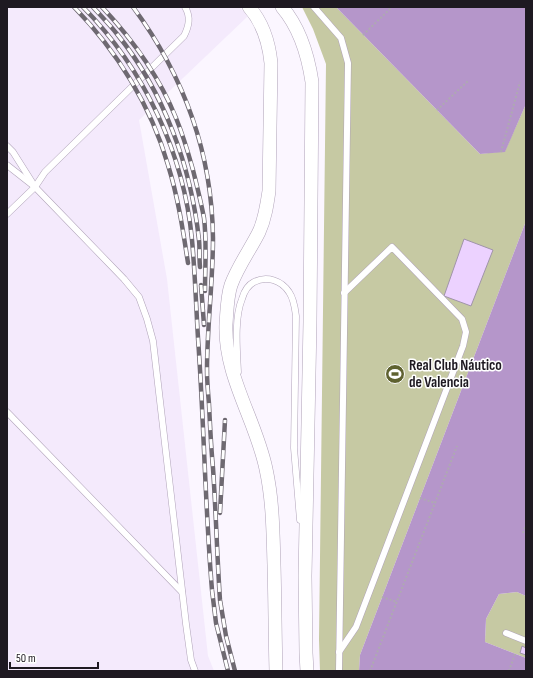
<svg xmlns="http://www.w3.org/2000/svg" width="533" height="678" viewBox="0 0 533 678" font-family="'Sofia Sans Condensed',sans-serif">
<rect width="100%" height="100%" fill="#fbf6ff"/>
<path fill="#f4eafc" d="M7,7h232l9,9 -109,104 28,159 41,377 6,15h-207z"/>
<g fill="#c6c9a3">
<path d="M302,7h34l144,147 25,-3 21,-47v117l-166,434 -1,16h-39l-1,-31 7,-576 -13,-35z"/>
<path d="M517,592l9,4v62l-41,-16 1,-23 13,-25z"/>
</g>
<g fill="#b596ca">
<path d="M336,7h190v97l-21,48 -25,2z"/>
<path d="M526,221v375l-9,-4 -18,2 -13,25 -1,23 41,16v13h-167l1,-16z"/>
</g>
<g fill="#ecd2ff" stroke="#a094a9">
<path d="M464,239l29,11 -22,56 -27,-10z"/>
<path d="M522,646l4,2v7l-6,-2z"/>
</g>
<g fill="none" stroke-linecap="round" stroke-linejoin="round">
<g stroke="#b0a3b9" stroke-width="7">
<g id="service">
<path d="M314,7l27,31 7,25 -9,608"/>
<path d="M7,146l6,6 19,30"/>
<path d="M7,165l28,22 89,92 15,18 8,22 6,22 33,283 5,36 4,11"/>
<path d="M7,214l28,-27 10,-15 139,-136c5,-10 7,-19 1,-29"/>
<path d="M238,372c-1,-21 -4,-54 4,-73 2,-7 6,-14 12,-17 13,-7 28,-1 35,10 5,7 6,16 7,24l-2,132 6,72"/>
<path d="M7,412l175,180"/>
<path d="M506,633l20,8"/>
<path d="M339,652l17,-25 107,-281 3,-14 -4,-13 -70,-72 -48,46"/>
</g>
</g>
<g stroke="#b0a3b9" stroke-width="14">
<g id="minor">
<path d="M249,7c14,16 20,36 22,56l-2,128c-2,14 -4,28 -10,41 -9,18 -21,34 -28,53 -4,12 -4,27 -5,39 -2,52 30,96 40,145 7,32 7,64 8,96 1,35 1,71 2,106"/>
<path d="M282,7c18,21 26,48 30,75l-2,240 -5,254 1,77 1,18"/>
</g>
</g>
<g stroke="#aea9b1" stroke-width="2" stroke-dasharray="2 2" stroke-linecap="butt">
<path d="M363,35l29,-28"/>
<path d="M437,110l31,-29"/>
<path d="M501,152l19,-70"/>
<path d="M420,498l15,5"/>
<path d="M523,533l3,-8"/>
<path d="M382,597l15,5"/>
<path d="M370,671l87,-225"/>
<path d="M509,671l6,-17"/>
</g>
<use href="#service" stroke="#fff" stroke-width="6"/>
<use href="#minor" stroke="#fff" stroke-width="13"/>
<g stroke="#6e6971" stroke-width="4.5">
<g id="rail">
<path d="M74,7c43,44 77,99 94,158 10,32 15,65 20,98"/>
<path d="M83,7c61,62 101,146 109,233 3,32 4,65 6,98 6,84 7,168 14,252l4,33 12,48"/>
<path d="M93,7c8,9 17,18 24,27 47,58 74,132 82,206 1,9 0,18 1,27"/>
<path d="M102,7c31,33 57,69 74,111 7,17 12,34 17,52 4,16 8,32 11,48 3,24 1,48 1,73"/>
<path d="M133,7c51,69 79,145 80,231 0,44 -6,88 -6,132 0,11 1,23 2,34 1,21 2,43 4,64 3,44 4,88 7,132l6,36 9,35"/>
<path d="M201,285l3,40"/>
<path d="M220,513l5,-93"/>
</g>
</g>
<use href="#rail" stroke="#fff" stroke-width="3" stroke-dasharray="9" stroke-linecap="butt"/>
</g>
<defs>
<g id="stadium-disc" transform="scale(1)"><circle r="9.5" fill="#5f6230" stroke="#fff"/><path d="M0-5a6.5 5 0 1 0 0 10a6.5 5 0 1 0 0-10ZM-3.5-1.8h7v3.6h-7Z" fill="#fff"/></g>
</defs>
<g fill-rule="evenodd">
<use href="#stadium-disc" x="395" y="374"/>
</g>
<g text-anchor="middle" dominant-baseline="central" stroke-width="3" stroke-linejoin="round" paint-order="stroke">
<g font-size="15" font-weight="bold" fill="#1e1921" stroke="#fff" text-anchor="start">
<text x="409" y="365">Real Club Náutico<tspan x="409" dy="17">de Valencia</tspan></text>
</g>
</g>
<rect width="533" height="678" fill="none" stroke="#1e1921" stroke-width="16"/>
<path d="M10 662v6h88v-6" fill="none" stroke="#1e1921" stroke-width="2"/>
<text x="16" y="662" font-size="12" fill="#1e1921" stroke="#ffffff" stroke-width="3" paint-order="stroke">50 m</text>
</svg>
